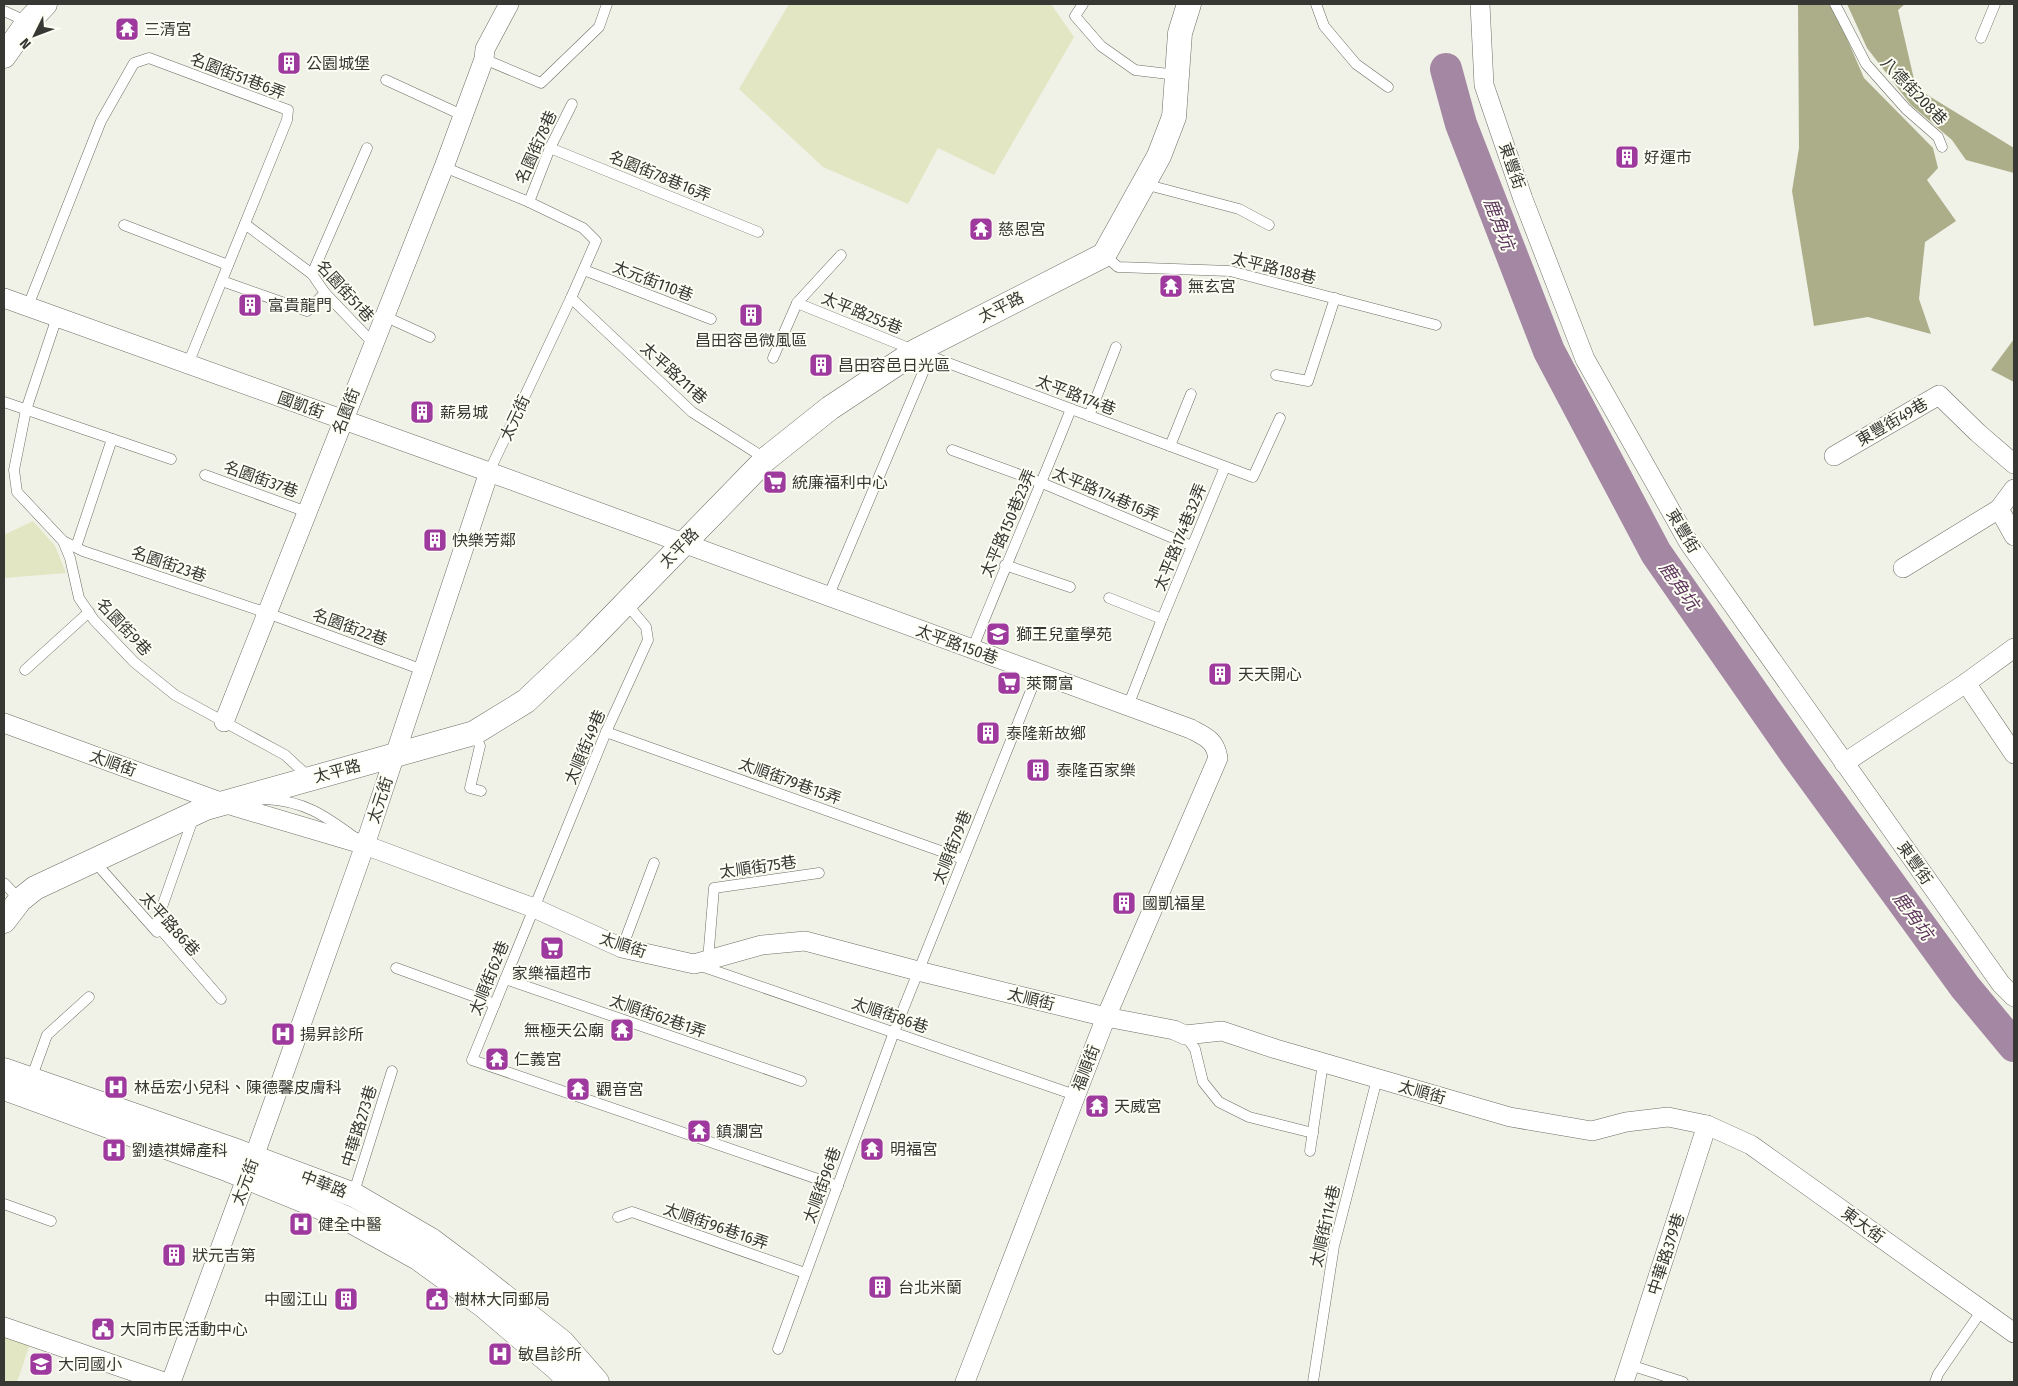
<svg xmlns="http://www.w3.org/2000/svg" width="2018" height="1386" viewBox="0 0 2018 1386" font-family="'Fira Sans Condensed','Noto Sans TC',sans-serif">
<rect width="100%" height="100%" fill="#f0f1e7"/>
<g fill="#e3e6c2">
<path d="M789,4h262l23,33 -80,138 -56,-27 -30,56 -85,-37 -84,-78z"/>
<path d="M33,521l22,25 11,27 -62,5v-43z"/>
<path d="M4,1335l26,9 -13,38h-13z"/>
</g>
<g fill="#acae8a">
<path d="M1798,4h34l32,74 69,70 5,20 -11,12 29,41 -31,21 -6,57 12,35 -63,-17 -54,9 -22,-135 7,-43z"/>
<path d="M1847,4h58l-7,6 18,78 98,60v25l-48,-13 -14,-20 -41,-35 -44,-57z"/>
<path d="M2014,339v43l-23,-12z"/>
</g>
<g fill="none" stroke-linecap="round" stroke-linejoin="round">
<path stroke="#a487a2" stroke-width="32" d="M1446,69l15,55 88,227 107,202 139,200 170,234 49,59"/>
<g stroke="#6d6e65" stroke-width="11">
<g id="service">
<path d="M1083,4l-8,12 26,30 34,24 42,5"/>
<path d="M1316,4l8,22 32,38 32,23"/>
<path d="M1835,4l31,60 40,45 32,28 4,10"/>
<path d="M4,11l24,11"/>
<path d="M1981,38l14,-34"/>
<path d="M484,59l57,24 58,-56 8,-23"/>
<path d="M386,80l76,35"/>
<path d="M550,148l208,84"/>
<path d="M444,167l85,35 54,26 13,13 -25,57 -82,174"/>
<path d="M1144,184l95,25 30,16"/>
<path d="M529,202l21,-54 22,-44"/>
<path d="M245,224l67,50 13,19 48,50"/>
<path d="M124,225l104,40"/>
<path d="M841,255l-44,48 119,48 337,126 27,-59"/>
<path d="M1104,255l14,12 112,4 206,54"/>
<path d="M584,270l127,49"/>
<path d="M312,274l55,-126"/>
<path d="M222,281l85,30 18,-18"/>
<path d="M571,298l121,114 74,47"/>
<path d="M28,306l73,-185 33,-58 15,-5 139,52 -1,10 -99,244"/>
<path d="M384,316l46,21"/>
<path d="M57,317l-31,93 -12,60 3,22 46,49 7,17 9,40 15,22 40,42 41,33 110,60 25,23"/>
<path d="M773,358l24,-55"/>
<path d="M1276,375l32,6 27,-83"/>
<path d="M4,402l167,57"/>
<path d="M1089,416l27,-69"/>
<path d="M1170,446l21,-52"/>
<path d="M952,450l90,33 150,63"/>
<path d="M205,475l102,37"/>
<path d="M63,541l20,10 184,62 156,57"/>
<path d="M76,547l36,-108"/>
<path d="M1005,565l65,22"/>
<path d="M828,597l102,-241"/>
<path d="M1109,598l53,21 -34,87"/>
<path d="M626,603l20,24 2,13 -42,92 -134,328 366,126"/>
<path d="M1162,619l63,-152"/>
<path d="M972,650c32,-81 67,-160 99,-241"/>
<path d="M25,670l64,-58"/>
<path d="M606,732l357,127"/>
<path d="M474,733l6,13 -10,42 11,3"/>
<path d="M266,799c38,2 58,16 88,38"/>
<path d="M194,816l-38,108 65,75"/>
<path d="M94,861l63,71"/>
<path d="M4,883l16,17"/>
<path d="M622,948l32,-85"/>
<path d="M708,960l6,-72 105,-15"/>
<path d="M698,965l377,130"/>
<path d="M396,968l99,36"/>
<path d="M505,979l296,102"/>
<path d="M1185,1035l10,14 8,33 16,20 30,15 64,16"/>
<path d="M31,1079l16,-44 42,-38"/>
<path d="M1310,1151l13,-88"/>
<path d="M353,1195l39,-124"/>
<path d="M4,1204l47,17"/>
<path d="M618,1217l14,-5 173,61"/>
<path d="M778,1349l116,-317 144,-359"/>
<path d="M1630,1365l53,17"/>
<path d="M1313,1382l21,-136 43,-167"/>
<path d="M1935,1382l3,-8 44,-64"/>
</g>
</g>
<g stroke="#6d6e65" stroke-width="20">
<g id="minor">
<path d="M1480,4l4,81 39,114 62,160 104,184 312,441 13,13"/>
<path d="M4,298l485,174 702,257c15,8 24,11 27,29l-112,259 -141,365"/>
<path d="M1834,456l105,-61 39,38 36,31"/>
<path d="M2014,489l-15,20 15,27"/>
<path d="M1903,568l96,-59"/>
<path d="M1966,683l48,71"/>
<path d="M224,722l220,-555 40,-108 1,-10 24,-45"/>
<path d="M4,723l219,80 142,42 169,63 88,40 72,16 68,-19 43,-4 113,30 188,46 68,13 11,5 37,-4 54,18 234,68 82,14 34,-9 42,-5 39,8 44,20 263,188"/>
<path d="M1844,763l122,-80 48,-35"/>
<path d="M4,1327l160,55"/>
<path d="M171,1382l83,-225 111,-312 124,-373"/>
<path d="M1624,1382l83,-257"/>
</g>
</g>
<g stroke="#6d6e65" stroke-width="25">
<g id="tertiary">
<path d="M4,56l24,-34 17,-18"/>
<path d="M4,921l16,-21 15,-12 171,-80 268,-75 52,-32 59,-56 181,-186 64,-51 86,-57 188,-96 55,-99 15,-39 6,-84 9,-29"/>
<path d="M4,1070l227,79 123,46 77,45 36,27 95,75 35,40"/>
<path d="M4,1088l220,80 120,49 74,41 66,48 74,63 12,13"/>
</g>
</g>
<use href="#service" stroke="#fff" stroke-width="10"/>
<use href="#minor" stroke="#fff" stroke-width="19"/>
<use href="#tertiary" stroke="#fff" stroke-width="24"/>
</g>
<defs>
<g id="temple-square" transform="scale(1.25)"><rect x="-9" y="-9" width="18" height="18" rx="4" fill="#9e399d" stroke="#fefff4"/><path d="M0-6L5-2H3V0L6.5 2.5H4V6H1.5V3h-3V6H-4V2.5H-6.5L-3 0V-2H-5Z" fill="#fff"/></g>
<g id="building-square" transform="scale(1.25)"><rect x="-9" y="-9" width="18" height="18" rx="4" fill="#9e399d" stroke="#fefff4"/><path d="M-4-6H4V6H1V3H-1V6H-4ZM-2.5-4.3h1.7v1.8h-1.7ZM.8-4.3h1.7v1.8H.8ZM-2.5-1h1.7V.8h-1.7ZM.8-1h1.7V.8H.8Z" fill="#fff"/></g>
<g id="supermarket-square" transform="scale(1.25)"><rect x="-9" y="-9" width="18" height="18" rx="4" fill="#9e399d" stroke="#fefff4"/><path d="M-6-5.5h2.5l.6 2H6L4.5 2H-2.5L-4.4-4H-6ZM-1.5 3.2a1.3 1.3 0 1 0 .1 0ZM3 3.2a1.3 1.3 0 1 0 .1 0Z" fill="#fff"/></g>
<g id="school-square" transform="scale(1.25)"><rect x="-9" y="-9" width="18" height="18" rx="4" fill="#9e399d" stroke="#fefff4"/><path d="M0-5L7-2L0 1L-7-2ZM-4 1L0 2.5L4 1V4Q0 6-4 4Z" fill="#fff"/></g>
<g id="hospital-square" transform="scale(1.25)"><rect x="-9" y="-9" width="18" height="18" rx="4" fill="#9e399d" stroke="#fefff4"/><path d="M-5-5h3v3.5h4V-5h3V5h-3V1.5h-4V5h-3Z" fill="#fff"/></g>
<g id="civic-square" transform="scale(1.25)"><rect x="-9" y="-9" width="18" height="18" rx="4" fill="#9e399d" stroke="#fefff4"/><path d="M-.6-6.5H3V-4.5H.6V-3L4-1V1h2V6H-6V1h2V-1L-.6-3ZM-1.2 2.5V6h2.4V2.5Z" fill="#fff"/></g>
</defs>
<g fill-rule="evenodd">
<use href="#temple-square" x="127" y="29"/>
<use href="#building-square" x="289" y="63"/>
<use href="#building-square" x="1627" y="157"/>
<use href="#temple-square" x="981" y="229"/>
<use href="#temple-square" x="1171" y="286"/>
<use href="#building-square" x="250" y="305"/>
<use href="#building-square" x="751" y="315"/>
<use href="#building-square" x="821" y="365"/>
<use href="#building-square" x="422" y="412"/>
<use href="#supermarket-square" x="775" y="482"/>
<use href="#building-square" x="435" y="540"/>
<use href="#school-square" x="998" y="634"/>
<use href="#building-square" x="1220" y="674"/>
<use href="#supermarket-square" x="1009" y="683"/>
<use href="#building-square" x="988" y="733"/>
<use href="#building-square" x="1038" y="770"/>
<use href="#building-square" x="1124" y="903"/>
<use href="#supermarket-square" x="552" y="948"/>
<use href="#temple-square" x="622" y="1030"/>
<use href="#hospital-square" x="283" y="1034"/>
<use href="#temple-square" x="497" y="1059"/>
<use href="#hospital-square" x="116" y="1087"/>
<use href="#temple-square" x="578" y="1089"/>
<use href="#temple-square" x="1097" y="1106"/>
<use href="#temple-square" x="699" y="1131"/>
<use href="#temple-square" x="872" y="1149"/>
<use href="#hospital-square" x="114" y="1150"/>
<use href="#hospital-square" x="301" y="1224"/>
<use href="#building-square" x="174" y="1255"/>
<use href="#building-square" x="880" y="1287"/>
<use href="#building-square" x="346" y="1299"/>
<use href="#civic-square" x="437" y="1299"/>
<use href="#civic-square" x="103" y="1329"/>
<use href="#hospital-square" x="500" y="1354"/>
<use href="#school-square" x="41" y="1364"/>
</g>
<g text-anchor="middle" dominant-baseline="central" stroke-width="4" stroke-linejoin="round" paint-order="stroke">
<g font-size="16" fill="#373733" stroke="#fefff4" text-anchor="start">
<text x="144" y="29">三清宮</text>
<text x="306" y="63">公園城堡</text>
<text x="1644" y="157">好運市</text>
<text x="998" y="229">慈恩宮</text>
<text x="1188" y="286">無玄宮</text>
<text x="268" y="305">富貴龍門</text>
<text x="751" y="340" text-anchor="middle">昌田容邑微風區</text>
<text x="838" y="365">昌田容邑日光區</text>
<text x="440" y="412">薪易城</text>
<text x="792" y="482">統廉福利中心</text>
<text x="452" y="540">快樂芳鄰</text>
<text x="1016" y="634">獅王兒童學苑</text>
<text x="1238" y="674">天天開心</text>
<text x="1026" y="683">萊爾富</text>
<text x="1006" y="733">泰隆新故鄉</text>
<text x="1056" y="770">泰隆百家樂</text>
<text x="1142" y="903">國凱福星</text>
<text x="552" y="973" text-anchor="middle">家樂福超市</text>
<text x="604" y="1030" text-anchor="end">無極天公廟</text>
<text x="300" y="1034">揚昇診所</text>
<text x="514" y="1059">仁義宮</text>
<text x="134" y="1087">林岳宏小兒科、陳德馨皮膚科</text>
<text x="596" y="1089">觀音宮</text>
<text x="1114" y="1106">天威宮</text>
<text x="716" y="1131">鎮瀾宮</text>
<text x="890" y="1149">明福宮</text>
<text x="132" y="1150">劉遠祺婦產科</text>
<text x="318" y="1224">健全中醫</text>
<text x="192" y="1255">狀元吉第</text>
<text x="898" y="1287">台北米蘭</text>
<text x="328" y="1299" text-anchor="end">中國江山</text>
<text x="454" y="1299">樹林大同郵局</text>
<text x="120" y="1329">大同市民活動中心</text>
<text x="518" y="1354">敏昌診所</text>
<text x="58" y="1364">大同國小</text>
</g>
<g font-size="16" fill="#373733" stroke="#fefff4">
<text transform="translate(238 76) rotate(21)">名園街51巷6弄</text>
<text transform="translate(1914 91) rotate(46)">八德街208巷</text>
<text transform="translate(536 147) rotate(-66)">名園街78巷</text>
<text transform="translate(1512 166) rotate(71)">東豐街</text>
<text transform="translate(660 176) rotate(22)">名園街78巷16弄</text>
<text transform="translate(1274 268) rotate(14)">太平路188巷</text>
<text transform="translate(653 281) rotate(21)">太元街110巷</text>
<text transform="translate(345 291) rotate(48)">名園街51巷</text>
<text transform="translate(1001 307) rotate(-27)">太平路</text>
<text transform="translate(862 313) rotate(22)">太平路255巷</text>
<text transform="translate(674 373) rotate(42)">太平路211巷</text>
<text transform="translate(1076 395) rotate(21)">太平路174巷</text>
<text transform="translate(301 405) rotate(20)">國凱街</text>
<text transform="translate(346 411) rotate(-69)">名園街</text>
<text transform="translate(515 418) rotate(-65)">太元街</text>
<text transform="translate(1892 422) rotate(-30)">東豐街49巷</text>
<text transform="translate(261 479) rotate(20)">名園街37巷</text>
<text transform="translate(1106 494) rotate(23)">太平路174巷16弄</text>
<text transform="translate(1008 523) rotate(-67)">太平路150巷23弄</text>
<text transform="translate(1683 531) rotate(59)">東豐街</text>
<text transform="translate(1180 537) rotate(-68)">太平路174巷32弄</text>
<text transform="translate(679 548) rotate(-46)">太平路</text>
<text transform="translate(169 564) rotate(19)">名園街23巷</text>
<text transform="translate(124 627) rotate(47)">名園街9巷</text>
<text transform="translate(350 627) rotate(20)">名園街22巷</text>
<text transform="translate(957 644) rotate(20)">太平路150巷</text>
<text transform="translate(585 747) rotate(-67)">太順街49巷</text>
<text transform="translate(113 763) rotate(20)">太順街</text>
<text transform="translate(337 771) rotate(-15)">太平路</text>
<text transform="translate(790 781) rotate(20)">太順街79巷15弄</text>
<text transform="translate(380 800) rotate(-72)">太元街</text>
<text transform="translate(952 847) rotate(-68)">太順街79巷</text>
<text transform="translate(1915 863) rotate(55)">東豐街</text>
<text transform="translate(758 867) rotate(-8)">太順街75巷</text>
<text transform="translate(170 924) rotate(48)">太平路86巷</text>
<text transform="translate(623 945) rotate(18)">太順街</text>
<text transform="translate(489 978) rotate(-68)">太順街62巷</text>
<text transform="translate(1031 999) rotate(14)">太順街</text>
<text transform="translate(890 1015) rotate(19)">太順街86巷</text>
<text transform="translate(658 1016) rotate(19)">太順街62巷1弄</text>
<text transform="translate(1086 1068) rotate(-69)">福順街</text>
<text transform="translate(1422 1092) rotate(16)">太順街</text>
<text transform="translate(359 1126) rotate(-73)">中華路273巷</text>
<text transform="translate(245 1182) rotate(-70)">太元街</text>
<text transform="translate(324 1184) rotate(21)">中華路</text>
<text transform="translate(822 1185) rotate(-70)">太順街96巷</text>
<text transform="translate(1863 1225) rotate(36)">東大街</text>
<text transform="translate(716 1226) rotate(19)">太順街96巷16弄</text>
<text transform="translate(1325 1226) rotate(-77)">太順街114巷</text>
<text transform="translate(1666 1254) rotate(-72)">中華路379巷</text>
</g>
<g font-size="18" font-style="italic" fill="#5e365d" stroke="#fefff4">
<text transform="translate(1499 224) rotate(69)">鹿角坑</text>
<text transform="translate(1679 586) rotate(55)">鹿角坑</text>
<text transform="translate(1913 916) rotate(54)">鹿角坑</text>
</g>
</g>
<rect width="2018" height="1386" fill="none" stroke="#373733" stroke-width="10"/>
<g transform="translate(35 35) rotate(228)" stroke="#fefff4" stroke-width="4" paint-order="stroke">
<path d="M0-4L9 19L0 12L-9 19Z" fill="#373733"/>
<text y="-8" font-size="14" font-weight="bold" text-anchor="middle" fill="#373733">N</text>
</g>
</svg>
